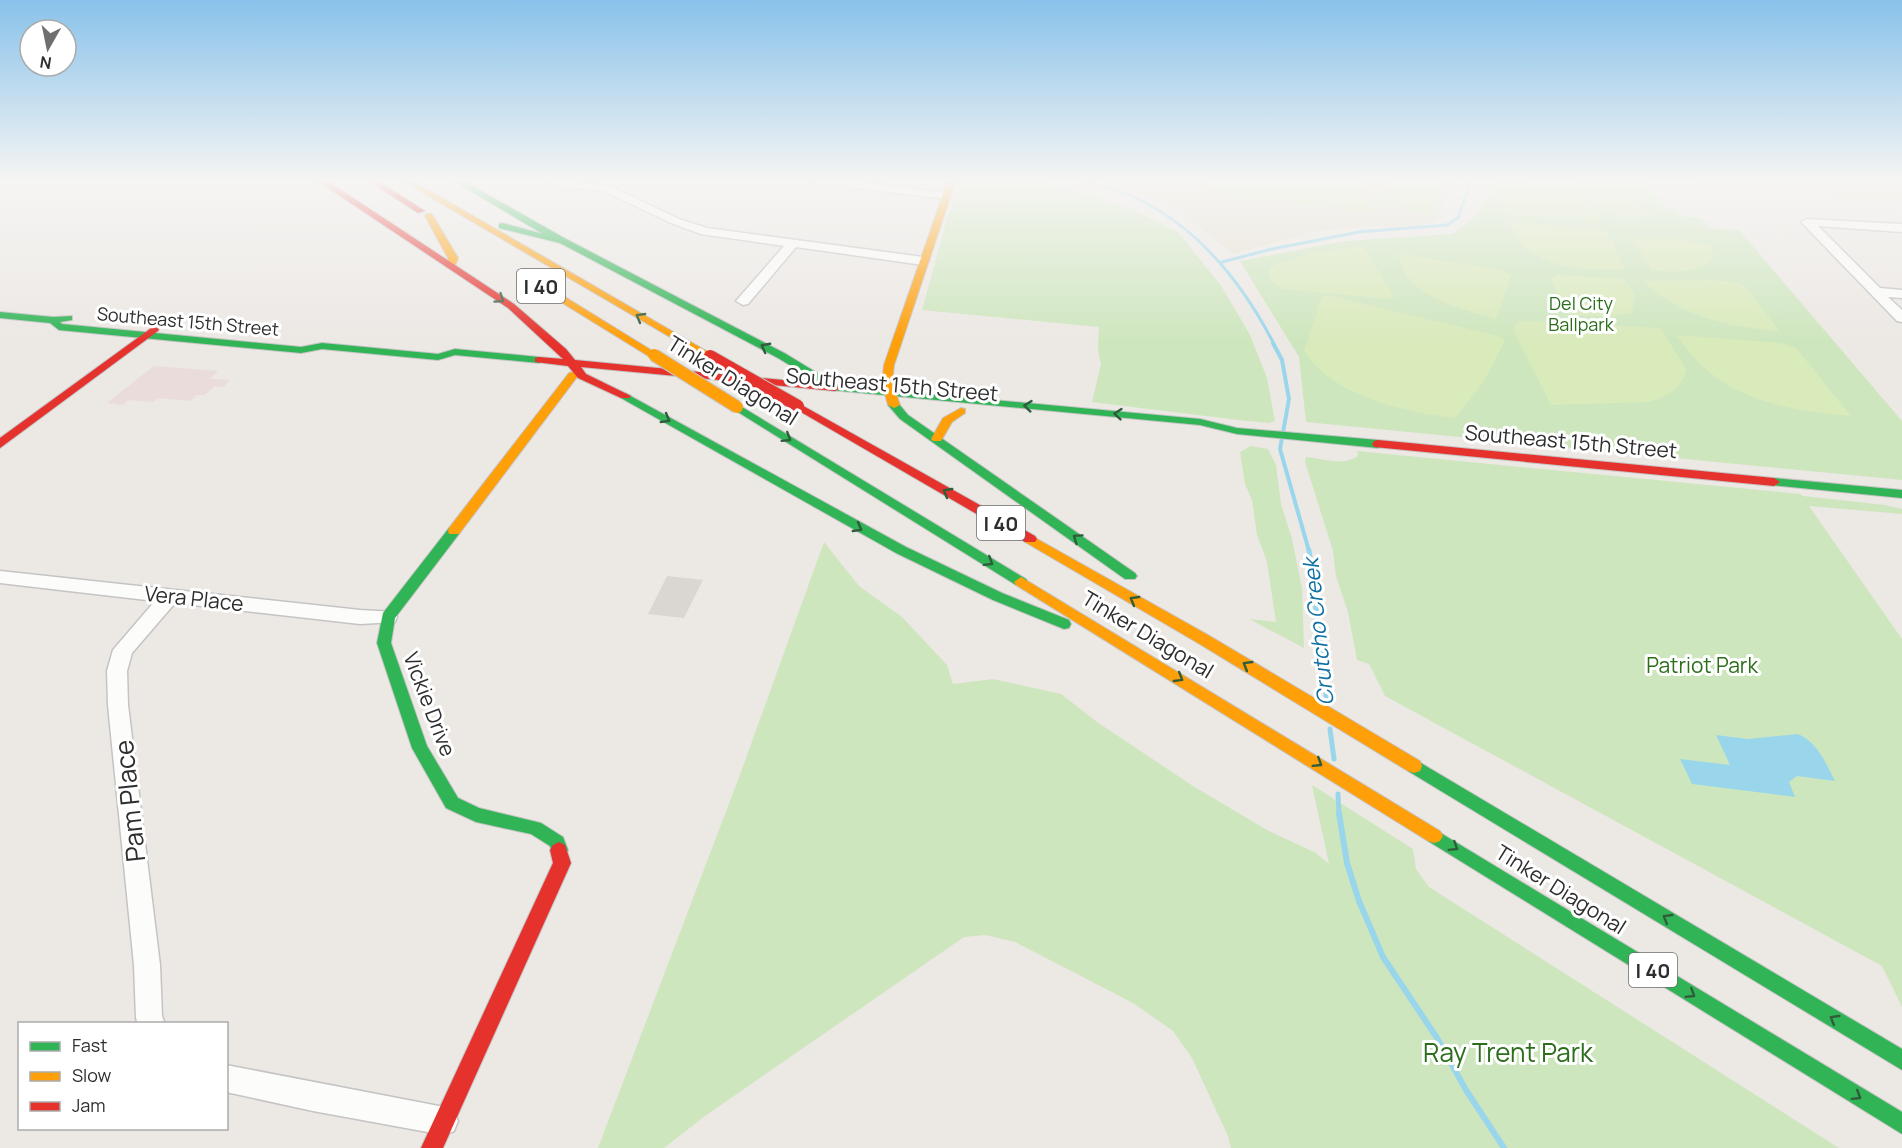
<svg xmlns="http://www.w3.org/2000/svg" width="1902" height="1148" viewBox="0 0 1902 1148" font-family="Manrope,sans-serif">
<rect width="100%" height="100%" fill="#ece8e4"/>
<g fill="#e6e0d3">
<path d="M1100,180h354l-17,40 -31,8 -35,-2 -56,5 -82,23 -53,-43z"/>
<path d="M1696,180h206v20l-199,-12z"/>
</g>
<path fill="#e9dcdb" d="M154,366l64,5 -8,8 20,1 -7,7 -8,-1 -11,9h-8l-6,6 -32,-3 -5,4 -25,-2 -6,5 -15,-2z"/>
<g fill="#cee6be">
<path d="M963,180h78l90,29 47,23 44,55 28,48 17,43 8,43 -6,2 -31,-3 -146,-18 9,-38 -3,-14 1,-23 -177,-17 26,-95z"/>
<path d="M1500,180h144l22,28 9,1 6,7 20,2 8,10 30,2 163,191v59l-596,-58 -7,-65 -59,-96 105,-20 108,-7 22,-18z"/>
<path d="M1251,446l17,3 8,16 5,39 11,35 10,49 2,60 -55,-29 27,3 -9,-60 -10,-27 -5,-35 -7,-16 -5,-32z"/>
<path d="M1357,451l443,43 3,2 82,9 17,4v5l-93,-8 93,133v368l-20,-41 -497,-270 -16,-32 -12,-4 -9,-48 -12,-36 -3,-25 -28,-89 1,-5c17,1 36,10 52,-1z"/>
<path d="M824,542l35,44 43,31 45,48 6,19 40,-5 68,15 36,28 96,64 74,44 49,23 13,11 -17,-79 101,64 3,20 13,18 410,261h-608l-3,-12 -36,-78 -19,-27 -40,-28 -118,-61 -30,-7 -21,2 -259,179 -41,32h-66l143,-376z"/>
</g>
<g fill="#d9eabb">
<path d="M1202,180h159l11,33 -137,-17 -25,-7z"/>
<path d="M1390,180h55l-16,35 -51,-11z"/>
<path d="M1569,182l10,7 22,30 -94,-4 -7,-15c14,-23 45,-18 69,-18z"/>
<path d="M1597,198l39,3 22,13 -33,5 -29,-13 -5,-7z"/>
<path d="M1509,221l90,9 9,3 17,37c-32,0 -72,0 -99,-21 -8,-5 -12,-19 -17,-28z"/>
<path d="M1639,238h30l41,7 4,7c-5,24 -43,19 -62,19l-19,-31z"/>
<path d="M1363,247l31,49 -5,3 -107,-10 -11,-8 -3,-7 3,-7c28,-12 62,-18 92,-20z"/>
<path d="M1399,254l103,16 9,6 -15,43c-34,-10 -93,-22 -97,-65z"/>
<path d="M1557,275l67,4 11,14 -3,20 -22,4 -43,-3 -16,-35z"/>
<path d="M1708,280l27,2 10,4 35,46c-48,-6 -100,-14 -137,-51z"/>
<path d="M1322,296h9l167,40 7,5 -21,40 -28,37c-48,-5 -125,-22 -152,-67z"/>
<path d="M1519,321l141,7 27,42c-6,18 -20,27 -38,32l-98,3 -38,-75z"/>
<path d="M1677,335l105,8 15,6 54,67c-69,-6 -134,-17 -174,-81z"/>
</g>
<path fill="#dad6d2" d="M667,576l36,4 -19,38 -36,-4z"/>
<path fill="#99d6ec" d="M1798,734c20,9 27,28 37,47l-38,-5 -8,6 6,15 -103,-13 -12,-25 50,6 -14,-30 32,4z"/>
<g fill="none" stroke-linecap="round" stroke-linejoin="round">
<g stroke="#99d6ec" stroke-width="3">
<path d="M1079,180c19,6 40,10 57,18 63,30 107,86 138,146"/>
<path d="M1222,262l50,-13 87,-17 88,-7 11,-7 13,-38"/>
</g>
<path stroke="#99d6ec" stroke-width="4" d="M1273,343l9,17 7,39 -9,50 29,102"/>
<g stroke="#99d6ec" stroke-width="5">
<path d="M1309,550l18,153"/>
<path d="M1330,729l4,30"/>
<path d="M1338,794l1,20"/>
</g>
<path stroke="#99d6ec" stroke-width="6" d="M1339,813l8,50 12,38 24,56 54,81 29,52 38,58"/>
<g stroke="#c5c4c5" stroke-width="3">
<g id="street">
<path d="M809,180h34l103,13 6,3 -6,3 -132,-16z"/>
<path d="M555,181l55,5 69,33 28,9 216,29 6,4 -6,4 -127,-18 -48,57 -5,1 -7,-4 48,-55 -83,-12 -30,-11 -67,-32 -53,-5v-4z"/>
<path d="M1807,219l95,5v8l-84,-6 62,62 22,2v8l-14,-1 14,13v12l-5,-1 -94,-97 -2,-2z"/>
<path d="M0,571l360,39 35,2 2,5 -2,5 -35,2 -185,-21 -43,50 -5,18 1,34 32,260 2,51 3,8h-27l-2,-6 -2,-53 -26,-260 -1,-34 6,-21 42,-49 -155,-18z"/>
<path d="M226,1065l218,42 10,4 4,10 -4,10 -10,4 -131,-24 -87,-19z"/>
</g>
</g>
<g stroke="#c5c4c5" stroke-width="2">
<g id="fast">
<path d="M452,180h10l104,59 220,115 46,28 1,3 367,34 37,9 141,12 6,4 -6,4 -141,-14 -37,-9 -369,-35 -1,-3 -6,-1 -46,-28 -218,-115 -61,-15v-4l3,-1 41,11z"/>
<path d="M0,312l53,5 19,-1v4l-12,2 2,2 239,23 21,-4 116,11 17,-5 84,8 5,3 -5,3 -84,-8 -17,5 -116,-11 -21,4 -242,-23 -9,-7 -50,-5z"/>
<path d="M625,393l281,154 96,46 67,27 2,4 -2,4 -5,1 -71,-29 -97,-47 -275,-155v-4z"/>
<path d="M894,402l4,1 10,12 227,158 2,3 -2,3h-10l-225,-160 -12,-14z"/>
<path d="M737,404l289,175 2,3 -2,3h-10l-283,-176v-4z"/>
<path d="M1774,478l128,12v8l-132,-13 -2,-3z"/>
<path d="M454,527l5,1 1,3 -1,3 -64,84 -4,25 36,103 31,52 21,10 62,15 22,14 5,13 -3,5 -6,3 -6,-3 -3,-9 -19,-12 -55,-12 -30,-14 -34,-60 -35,-105 6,-30 66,-85z"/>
<path d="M1414,759l488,290v21l-494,-299 -2,-5 2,-5z"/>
<path d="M1434,829l468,283v22l-474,-293 -3,-5 3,-5z"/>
</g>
</g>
<g stroke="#c5c4c5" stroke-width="2">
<g id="slow">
<path d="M401,180h10l304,176 -5,3 -4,-1z"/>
<path d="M948,180h8l-62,185 -2,18 8,22 -6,3 -6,-3 -6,-22 2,-18z"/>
<path d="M426,214h6l26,44 -4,11 -8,-2 2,-9 -23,-42z"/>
<path d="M517,271h6l136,84 -1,2h-8l-133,-82z"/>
<path d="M573,372l4,1v4l-118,157h-10l-1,-3 1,-3 120,-155z"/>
<path d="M961,408l4,1v4l-13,9 -11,19h-8l-2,-2 12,-21z"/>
<path d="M1030,535l178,100 212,126 2,5 -2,5 -6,2 -6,-2 -210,-128 -173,-101 -2,-3 2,-3z"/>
<path d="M1021,577l419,254 3,5 -3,5 -6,2 -6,-2 -412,-256 -2,-3z"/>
</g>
</g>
<g stroke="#c5c4c5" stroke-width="2">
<g id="jam">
<path d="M316,180h10l188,124 52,45 9,11 260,25 5,3 -5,3 -254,-24 5,7 45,22 -2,2h-8l-43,-20 -10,-12 -33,-4v-4l4,-1 24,2 -55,-51z"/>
<path d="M367,180h10l48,31 -7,2z"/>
<path d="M154,326l5,3 -1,2 -158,117v-10z"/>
<path d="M798,403l237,133 2,3 -2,3h-10l-231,-134 -2,-2z"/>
<path d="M1378,440l396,38 6,4 -6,4 -400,-39 -2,-3 2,-3z"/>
<path d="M559,842l6,3 6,18 -128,285h-22l132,-285 -3,-13 3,-5z"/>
</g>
</g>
<use href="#street" fill="#fcfcfb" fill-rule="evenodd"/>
<use href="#fast" fill="#30b455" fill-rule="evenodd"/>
<use href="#slow" fill="#ff9f0a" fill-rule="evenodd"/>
<use href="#jam" fill="#e5322d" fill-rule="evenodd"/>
<g stroke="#c6c5c4" stroke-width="14" stroke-linecap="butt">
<path id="slow-bridge" d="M654,355l83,52"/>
</g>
<g stroke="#c6c5c4" stroke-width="14" stroke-linecap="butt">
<path id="jam-bridge" d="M710,356l88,50"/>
</g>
<use href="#slow-bridge" stroke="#ff9f0a" stroke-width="12"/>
<use href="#jam-bridge" stroke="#e5322d" stroke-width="12"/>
</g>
<defs><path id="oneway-chevron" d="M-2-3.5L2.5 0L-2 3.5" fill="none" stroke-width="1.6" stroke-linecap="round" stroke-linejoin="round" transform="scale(1.5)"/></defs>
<g stroke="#2f5d3c">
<use href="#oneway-chevron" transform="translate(500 299) rotate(35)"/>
<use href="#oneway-chevron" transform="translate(640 317) rotate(-150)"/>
<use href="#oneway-chevron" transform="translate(765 347) rotate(-152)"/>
<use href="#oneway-chevron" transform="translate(1028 406) rotate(-174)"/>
<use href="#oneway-chevron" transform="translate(1118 414) rotate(-175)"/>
<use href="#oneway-chevron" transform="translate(666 419) rotate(30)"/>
<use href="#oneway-chevron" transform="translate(787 438) rotate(32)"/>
<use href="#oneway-chevron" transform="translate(947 492) rotate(-150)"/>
<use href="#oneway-chevron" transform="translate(858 528) rotate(30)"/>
<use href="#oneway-chevron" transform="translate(1077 538) rotate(-145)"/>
<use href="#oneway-chevron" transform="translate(989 562) rotate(32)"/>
<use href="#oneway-chevron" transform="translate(1134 600) rotate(-150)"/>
<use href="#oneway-chevron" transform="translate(1247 665) rotate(-149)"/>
<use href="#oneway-chevron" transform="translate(1179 678) rotate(31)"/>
<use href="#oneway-chevron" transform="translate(1318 763) rotate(32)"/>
<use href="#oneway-chevron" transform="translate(1454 847) rotate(32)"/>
<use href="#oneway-chevron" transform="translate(1667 918) rotate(-149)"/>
<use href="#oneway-chevron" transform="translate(1691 994) rotate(32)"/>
<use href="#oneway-chevron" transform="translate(1834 1019) rotate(-149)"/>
<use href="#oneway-chevron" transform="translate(1857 1096) rotate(32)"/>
</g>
<linearGradient id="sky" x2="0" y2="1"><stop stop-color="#88c2ea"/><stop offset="0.53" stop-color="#f6f5f3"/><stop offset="1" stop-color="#f6f5f3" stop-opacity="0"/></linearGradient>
<rect width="1902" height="341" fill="url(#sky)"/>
<g text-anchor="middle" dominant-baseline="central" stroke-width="6" stroke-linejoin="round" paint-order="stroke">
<g font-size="18" fill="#2c6e1b" stroke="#fff">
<text x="1581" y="303">Del City<tspan x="1581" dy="21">Ballpark</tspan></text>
</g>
<g font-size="18" fill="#2e2e2e" stroke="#fff">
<text transform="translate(188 321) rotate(5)">Southeast 15th Street</text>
</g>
<g fill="#fff" stroke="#6d6d6d" stroke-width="1.5">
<rect x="517" y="269" width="48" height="34" rx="4.5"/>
<rect x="977" y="506" width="48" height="34" rx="4.5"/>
<rect x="1629" y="953" width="48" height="34" rx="4.5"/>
</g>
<g font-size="20" font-weight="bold" fill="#2e2e2e">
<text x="541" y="286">I 40</text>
<text x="1001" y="523">I 40</text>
<text x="1653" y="970">I 40</text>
</g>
<g font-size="21" fill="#2e2e2e" stroke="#fff">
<text transform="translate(733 380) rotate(32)">Tinker Diagonal</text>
<text transform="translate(892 384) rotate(5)">Southeast 15th Street</text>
<text transform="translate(1571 441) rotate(5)">Southeast 15th Street</text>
<text transform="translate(194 598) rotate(6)">Vera Place</text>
<text transform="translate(1148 634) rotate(31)">Tinker Diagonal</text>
<text transform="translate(430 704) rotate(69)">Vickie Drive</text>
<text transform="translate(1561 889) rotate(32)">Tinker Diagonal</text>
</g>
<g font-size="21" fill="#2c6e1b" stroke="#fff">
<text x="1702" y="665">Patriot Park</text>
</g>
<g font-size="22" font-style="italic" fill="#0d6fa3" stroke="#fff">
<text transform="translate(1318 632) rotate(-96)">Crutcho Creek</text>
</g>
<g font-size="26" fill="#2e2e2e" stroke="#fff">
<text transform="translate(129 801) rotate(-96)">Pam Place</text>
</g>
<g font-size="26" fill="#2c6e1b" stroke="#fff">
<text x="1508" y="1052">Ray Trent Park</text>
</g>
</g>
<rect x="18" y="1022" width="210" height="108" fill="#ffffff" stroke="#ababab" stroke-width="1.5"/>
<rect x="30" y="1042" width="30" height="9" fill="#30b455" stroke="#ababab" stroke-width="1.5"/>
<text x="72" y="1052" font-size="18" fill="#2e2e2e">Fast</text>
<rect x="30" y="1072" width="30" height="9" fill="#ff9f0a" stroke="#ababab" stroke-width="1.5"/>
<text x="72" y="1082" font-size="18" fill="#2e2e2e">Slow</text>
<rect x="30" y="1102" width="30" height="9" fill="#e5322d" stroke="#ababab" stroke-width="1.5"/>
<text x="72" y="1112" font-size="18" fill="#2e2e2e">Jam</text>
<g transform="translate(48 48) rotate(189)"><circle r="28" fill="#ffffff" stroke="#ababab" stroke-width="1.5"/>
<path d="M0-4.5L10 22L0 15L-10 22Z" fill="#706f6e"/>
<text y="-9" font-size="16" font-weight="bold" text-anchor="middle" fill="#2e2e2e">N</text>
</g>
</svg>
